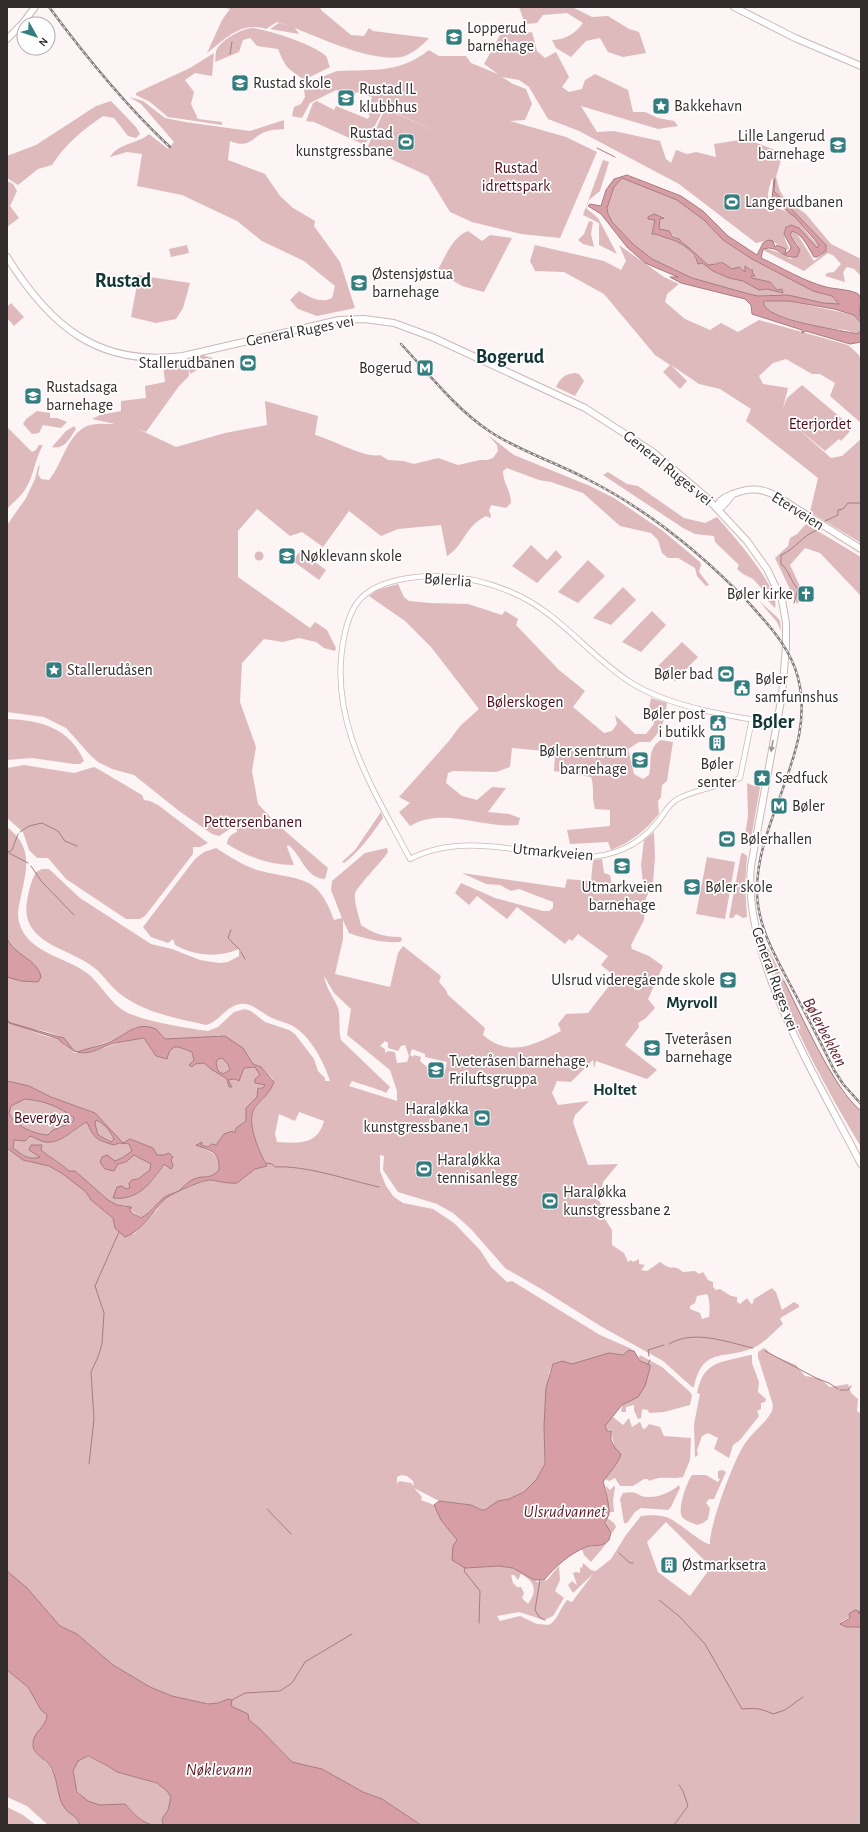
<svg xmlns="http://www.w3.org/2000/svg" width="868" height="1832" viewBox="0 0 868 1832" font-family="'Alegreya Sans',sans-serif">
<rect width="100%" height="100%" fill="#fcf4f5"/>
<g fill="#debabd" fill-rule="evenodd">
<path d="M222,7h98l1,3 30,25 13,1 5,-8 4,3 56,7c-6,7 -18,17 -28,19 -29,5 -79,-18 -106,-29l4,6 -29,-5 9,-6 14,4 -55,-17 39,12 -11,7c-26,-8 -40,10 -59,24l15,-33 8,-11z"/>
<path d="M519,7h53l20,10 16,-1 21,13 10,3 7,21 -23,4 -15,-5 -8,-14 -14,3 -15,16 -15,-9 -4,-8c13,0 24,-7 31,-17l-16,-10 -24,2 -6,8 -12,1z"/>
<path d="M505,26l15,8 12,-2 5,19 8,7 11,-6 13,25 -7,10 7,5 13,-3 3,-9 10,-6 33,16 5,22h12l13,6 16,3 4,5 -20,3 -77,-23 16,26 17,-1 46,10 6,18 5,4 5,-13 11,4 9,-2 20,5 -2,-13 32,-5 37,14 -7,24 4,14 7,11 18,11 26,31 30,15v17l-7,-7 -7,-2 -4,5 2,10 -20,-6 2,-3 7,-1 7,-8 -7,-8 -6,-3 -24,18 -41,-21 2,-2 19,6 6,5 7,-2 1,-12 -8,-10 2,-4 4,1 18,29 12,-10v-6l-52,-54v-12h-2c-14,38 11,23 25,40 7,8 13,20 22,26l-2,3c-10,-8 -15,-24 -29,-23 -7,8 -3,14 1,23l-1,2 -18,-10 -14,3 -77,-59 -100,-53 -31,-12 -19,-32 -10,-7 -17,-3 11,7 13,5 6,15 -7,16 -15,1 56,16 31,15 -37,86 -39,-4 -49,-12 -22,-10 -22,-36 -61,-28 18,-39 62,27 -63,-28 -19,37 -51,-23 -8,-1 7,-18 4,-2 17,9 2,-4 32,13 2,-4 -3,-1 5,-17 -16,-5 -2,4 -18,-6 -26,13 -8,15 -10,-2 2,-9 7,-3 4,-7 -1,-7 15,-12 18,-7c37,-2 61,3 92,-21l10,6h27l5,7 27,11 -14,-10z"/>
<path d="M253,28c17,2 59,16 72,27 3,3 3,8 5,12l-26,13c-17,-13 -18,-11 -26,-31l-21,-3 -7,-8 -7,2 -4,12 -24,10c1,-4 0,-10 2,-13 7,-11 24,-20 36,-21z"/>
<path d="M214,53l-2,23 -17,-3 -10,7 9,12 -3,12 7,15 24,3v3l-54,-8 -18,-15 -14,-7v-2l54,-25z"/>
<path d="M130,97l13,4 22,17 20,4 65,9 34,-11v9c-5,1 -11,0 -16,2 -16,4 -16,19 -38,10l-2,19 37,14 15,22 13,12 22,13 -1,5 26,36 15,46 -38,8 -19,-7 -8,-9 9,-9c10,6 22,13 33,7l3,-12 -31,-25 -42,-20 -25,-20 -55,-26 -45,-9 5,-32 -15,-2 -17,5c8,-14 28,-13 39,-23l19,15 6,-7 -33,-38z"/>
<path d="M111,101l25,26 4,7 -4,4 -8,-2 -14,-18 -11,-2c-20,14 -38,28 -51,49l-14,4 -20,16 -11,-7v-22l29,-11 60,-39z"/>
<path d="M603,160l6,2 -9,29 -11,9 -3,8 12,10 19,36 -18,-9v-22l-16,-8z"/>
<path d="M622,178l56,22 26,20 19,20 29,19 61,32 19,5 7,8 -5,1 -50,-10 -26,1 -9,-2 -57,-16 -40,-19 -19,-15 -21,-22 -4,-8 -1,-6 7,-21zM654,214l10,3 -4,2 -1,10c7,3 15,6 22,11 9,8 16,19 27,25 16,-2 9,-6 24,4l4,-1 9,4 1,-6 6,4v8l19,5 6,7 5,-1 1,4 -16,-4 -5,1 -19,-9 -14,-3 -16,-7 -16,-11 -12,-15 -15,-7 -18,-5 3,-13 -7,-1z"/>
<path d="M7,181l6,3 4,7 -7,15 9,12 -12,9z"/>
<path d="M589,221l4,1 -2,12 3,13 -11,-3 -5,-4 6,-6z"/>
<path d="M468,231l14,10 8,-6 22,3 -28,54 -22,-6 -25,-15c8,-13 15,-34 31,-40z"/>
<path d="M187,245l2,8 -18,4 -2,-8z"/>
<path d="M535,245l69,16 17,9 5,-9 -7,-16 45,32 15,7 -12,10 -2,8 20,17 25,11 11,-7 17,9 21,-12 89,25 10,9 3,5v64l-31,-27 5,-13 -15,-9h-8l-26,-15 -13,4 -14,13 4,8 25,4 -5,20 4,-10 15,-13 51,43 -12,13 -2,-2 -14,12 -29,-24 35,31 11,-2 19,-17v104l-51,-31 8,-34 -72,-57 5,-12 -31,-20 -21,-5 -28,-19 16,16 -7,8 -17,-17 7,-7 -15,-10 -51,-61 -40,-22 -29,-1 -5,-10z"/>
<path d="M137,275l53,8 -7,25 -7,11 -20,4 -25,-6 6,-32 -13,-6 12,1z"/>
<path d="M773,300l16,1 65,14 7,8v8l-4,3 -11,-4 -29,-3 -43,-13 -6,-3 -5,-9z"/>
<path d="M11,303l13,14 -10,9 -7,-8v-11z"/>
<path d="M202,355l14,4 -26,15 -2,-11 1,13 -10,10 -33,46 -10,-4 40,19 49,-14 42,-8 -2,-24 53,15 -3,19c16,4 51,24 65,20l8,5 15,1 11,3 24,-6 20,7 22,-5h7l6,-2 5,-7 -1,-6 -9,-10 26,20 76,31 24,12 49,33 37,31 1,3 -2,7 10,13 -3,1 -9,-10 -2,-8 -17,-10h-10l-6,-5 -4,-13 -7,-7 -31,-7 -37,-33 -32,-11 -12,-2 -32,-12 -4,3c0,12 8,20 8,32l-5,5 -15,-3 -2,6 2,4 -1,3 -4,-2c-22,11 -22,30 -39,40l-6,-31 -43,4 -17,7 -32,-25 -26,36 -21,-15 -12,4 -33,-27 -19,22v46l72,51 5,-6 12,8 9,18 -1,3 -11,-3 -8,-6 -17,-4 -16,4 -19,-3 -22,24 -2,39 16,45 -4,24 6,33 20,21 50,43 -3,11c-20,-1 -23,-24 -37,-34l-1,2 7,18c-25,0 -46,-8 -67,-21 1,-7 3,-9 10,-12l-1,-7 -17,11 -7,-2 -33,-23 -45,-36 -22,-6 -14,-7 -7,-6 -25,-28 -22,-11 -37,-5v-187l19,-27 9,-19 3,-12 2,-2 -2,9 3,5 8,1c14,-16 18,-48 41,-55 9,-2 17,-1 25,-1l-23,-5 8,-4 21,-4v-10l25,-3 -1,-12 20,-4 -2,-17 25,-3 -1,-3z"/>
<path d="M246,356l7,1 -3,14 -7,-1z"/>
<path d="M575,373l4,1 5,7 -9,15 -19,-9c4,-9 9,-13 19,-14z"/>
<path d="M37,411l13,2v5h7l10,4 -6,6 -18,-3 -4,8 -7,1 -9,-10 3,-5z"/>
<path d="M74,426l2,3c-7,10 -11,21 -24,18l14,-16z"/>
<path d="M7,427l25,25 4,-2 3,-5h4c-8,14 -9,30 -17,43 -5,9 -13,14 -19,21z"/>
<path d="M608,472l19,12 11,2 46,32 21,5 12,-6c13,15 64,71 58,91l-10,-10 -2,-8 -10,-11 -10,-5 -6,-5 2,-4 -24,-23 -1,-6 -19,-2 -12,-6 -80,-53z"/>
<path d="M806,524l55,33v39l-41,-43 -15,-5 -15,17 14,30 -7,9 -22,-46 13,-12 2,-8 7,-4z"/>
<path d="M531,545l16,15 9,-10 6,7 -25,26 -25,-17z"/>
<path d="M300,551l26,19 -7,10 -26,-19z"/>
<circle cx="259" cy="556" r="4.5"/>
<path d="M588,560l17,16 -27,27 -20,-11z"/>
<path d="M398,584l6,13 5,4 21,2 38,1 34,11 3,-4 13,8 -2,6 43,45 26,21 -12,16 31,26 8,-2 5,-7 -2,-9 20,19h11l8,-10 -3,-7 4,-2 -6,-7 2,-10 16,5c-3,19 -4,26 -17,39h-11l-11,7 6,25 9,5 6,-4c3,-13 -2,-27 12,-35l12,2 -6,39 -5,4 -1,12 -3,4 1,13c-14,17 -28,28 -48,36l-3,-8 -38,2 -3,-14 43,-4v-16l-15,-1c-4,-13 0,-19 -4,-32l-37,-6 1,-19 -43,-4 -2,19 -14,5 -43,-1 -5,2 -2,10 16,13 15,4 15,-13 14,1 -18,24 21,2 11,4 -2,7c-35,4 -75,-19 -108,1l-11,-14 11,-9 -11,-6 50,-56 11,-15 19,-17 -48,-62 -26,-26 -36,-25 8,-6z"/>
<path d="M623,587l13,13 -25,25 -18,-7z"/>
<path d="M759,601l18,16 3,4 1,10 -4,-9z"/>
<path d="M652,611l14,14 -25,27 -19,-10z"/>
<path d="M682,642l16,15 -23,24 -21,-11z"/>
<path d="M7,719c33,1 63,9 77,42l-4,3h-6l-42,-6 -25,2z"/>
<path d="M24,765l50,8 20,-6 4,2 44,26 2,5 6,1 8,4 50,38 -8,4h-7v7l-48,62 -5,3h-14l-60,-40 -18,-21h-11l-8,-8 -6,-18 -16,-14v-50z"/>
<path d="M761,782l-9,51 -1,3 -4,1 -2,-2 3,-19 -1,-33 7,3z"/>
<path d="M381,812l2,6c-11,16 -23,33 -39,45l-2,-1 13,-12z"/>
<path d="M7,827c28,22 19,43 13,74 -2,8 -3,16 0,24 9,28 46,32 67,48 15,12 23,31 41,40 20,9 58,15 80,18l10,-4 16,-15 11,-3 6,2 14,11 24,8 6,4 19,25 4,12 7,7v3h5c-6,-19 -19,-44 -37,-55 -7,-4 -16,-5 -23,-9 -9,-5 -19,-15 -30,-13 -14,2 -21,18 -34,21 -30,-7 -62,-12 -87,-32 -11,-9 -18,-22 -30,-29 -26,-17 -69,-23 -62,-63 2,-11 4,-20 9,-29l6,-3h7l31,29 71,46 21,5 28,11 19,3 9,-1 11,-6v-7c-21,9 -44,7 -64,-4l-2,-6 -5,4 -17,-6 -8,-10 52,-68 9,-7 12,-4c13,8 26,17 41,22 40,11 61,2 77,50l8,-2 -11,-28 1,-9 33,-28 22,-5 1,4c-6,10 -32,35 -33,42 -1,9 4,22 6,31 13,9 24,12 40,12l1,3 -2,2c-16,1 -35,-3 -51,-9l-6,-13v19l-8,35 55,13 8,-34 5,-7 38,30 -2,6 7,8 2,5 37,33 -2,7c27,23 51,10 78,-4l-3,-7 8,-10 22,-1 28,-36 -15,-12 7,-9 -30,-22 -6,7 -3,-2 -4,5 -48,-37 -10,12 -30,-23 -8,9 -14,-12 6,-10 34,15 48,13h6l4,-3v-6l-34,-13 -8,2 -11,-6 -14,-1 -24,-11 103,15 2,-9 24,2 2,-21 9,-1 2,14 6,2 2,11 7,7 25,-2 -3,-26 3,-25 10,-8 1,26 -2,24 -8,19 -1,19 -13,25 1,4 17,7 14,10 -15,33 7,9 -9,10 -8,5 1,4 -14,18 32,25 -10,9 -51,-18 -2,7 -1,-8 -22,22 -14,-1 -5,12 6,12 31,-4 -14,14 -2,7 15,43 30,-1 -15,18 -4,18 3,7 -1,6 11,17v15l12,8 4,9 3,-2 2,2 6,-3v5l6,1 -4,5 6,1 13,-9c2,1 4,3 6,4 7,4 7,-2 17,6l12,-1 4,3 4,-2 5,8 5,2v5l3,3 4,-1 11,7 6,1v5l3,2 7,-6 5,7 2,-6 18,-11 4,4 6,18 12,-8 5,3v2l-17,10 -2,2 3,5c-10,8 -17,18 -28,23 -30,14 -52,-2 -61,40h-2l-29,-26 -61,-34 -59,-37 -38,-22 -34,-39 -18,-16 -16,-9 -39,-12 -15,-22 1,-14 -4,-1v16l6,15 8,11 9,6 30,6 21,14 26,27 11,17 16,15 5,-1 88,54 32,14 -9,6 -11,-2 -40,11 -12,-3 -7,3 -4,9 -5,73 1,18 -9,16 -12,12 -15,7 -11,2 -12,9h-5l-10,-5 -32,-4 -25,-13 8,9 -1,3 13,5 7,15 16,20 8,28 34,-2 14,2 24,14 10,-2 12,-14 1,14 -5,11 9,7 -11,18 -9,4 -25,-8 -22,4 3,5 20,-5 17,8 12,1c9,-5 11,-17 18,-25l5,2 21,-28 -20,19 -5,-8 4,-4 5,4 -4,-12 3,-1 4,1v-6l2,1 1,-5 8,7 5,1 15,-12 15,-24 15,-19c7,-1 18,-1 25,1 11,3 37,28 44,27 -1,-18 25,-88 36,-102 8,-11 20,-19 26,-31l1,-6 -15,-48v-5l6,-4 2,1 6,6 24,10 9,11 14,2 11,9 18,-3 3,9 7,6 -1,12 4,3v200l-3,-1 3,-1 -12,2 1,3 -9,5 12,4 8,1v198h-440l-39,-26 -19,-7 -41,-23 -30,-7 -32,-33 -29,-23 -3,-7 -10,4 -10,1 -36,-8 -22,-9 -37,-22 -36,-31 -17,-8 -33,-38 -20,-17v-423l30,14 12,4 14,8 23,18 5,8 22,18 2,10 19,6 23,-24 8,-12 24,-11 20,-7 28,3 18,-14 12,-3c-7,-15 -23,-43 -11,-59 10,-14 12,-9 17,-28l-12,-12 -8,-3 -10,-16 -25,-13 -2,2 -51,2 -9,-10 -20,-2 -20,12 -38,13c-8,-2 -11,-12 -19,-16 -16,-7 -35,-7 -51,-15l-1,-44 28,5 4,-12 -28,-24 -4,-8zM324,976l10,17 17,16 -4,26 43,35 7,21v10l-48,-15 3,-5c8,3 30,9 34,12l4,-6 -49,-47c-3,-11 0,-21 -3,-32 -4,-11 -12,-19 -14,-32zM385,1041l3,2v5l10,3 3,-5 4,-1 4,11 -2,6 -10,1 -2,-11 -7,-1 -3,2v-4l-5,-3zM412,1049l13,5v3l22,5 -3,13 -5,3 -11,-1 -1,-10 -7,-6 1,-4 -7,-2 -1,2 -3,-2zM299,1112l25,9c-7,25 -26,22 -47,21l-2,-8 4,-20 16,7zM707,1294c3,5 3,17 2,23l-7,2 -2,-6 -10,-4v-3l5,-3 2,-7zM401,1475l6,1 6,5 1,5 -3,-3 -12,-2 -2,3v-7zM666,1522l45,45 -21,29 -32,-24 -11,-30zM521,1574c15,8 16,18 7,30l-6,-6 2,-5 -3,-6h-4l-4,-4 -2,-8h3l4,5z"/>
<path d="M743,853l4,3 -2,30 2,31 -4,1 -7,-4 -3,4h-4l12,-64z"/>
<path d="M707,857l28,5 -10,57 -29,-5z"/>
<path d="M764,940l56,113 24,40 17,19v35c-34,-57 -68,-118 -89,-181 -3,-7 -8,-19 -8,-26z"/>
<path d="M7,1022l38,14 14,3 5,7 5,1 6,6h7l22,-5 16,-6 24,-4 12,18 6,2 12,-11h5l13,5 2,8 -4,4 14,-1 24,17 7,-1 4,2 5,-13 11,-1 5,8v9l5,1 -2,3 -5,-1c2,11 -8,19 -12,28l1,5 -11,8 -1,5 -15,8 -4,4 -4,-1 -4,3 -7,-2v-2h-4c12,12 22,6 23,27 -12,11 -14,4 -26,9 -5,2 -10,7 -14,11 -5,4 -14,4 -19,10 -7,7 -11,13 -20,18l-17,-13h-7l-9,-5 -33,-29h-6c-8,-8 -19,-13 -28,-21l1,-5 -2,13c-12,2 -18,-4 -27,-10l1,-8c4,-2 10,-4 15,-4 10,0 15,8 27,5 13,-4 20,-14 31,-19l4,9 23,14 6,-2 10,2 2,6 -10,7 -7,3 -7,-6 10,9 8,-2 8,-7 17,9 -1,6 -12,9 -6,1 -2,8 -4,1 3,8c17,-8 35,-22 35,-42l-7,1 -4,-8 -23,-9 -7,4 -3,-2 -25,-28 -44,-16 -22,-11 -22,-5z"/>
<path d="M222,1058l6,6 2,6 -7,4 -5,-3 -2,-8 2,-4z"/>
<path d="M25,1099c20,2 33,7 49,19l-1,4 -20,8 -5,5c-12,0 -35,-10 -39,-22l2,-7z"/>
<path d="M96,1120c8,2 15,12 18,19l-3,3 -13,-7 -3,-11z"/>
<path d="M640,1355l22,12 28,25 2,3 -2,10 -26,7 -15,1 -1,-3 -6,-1 -1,9 -3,1 -4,-9v-5l-8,2v5h-5l1,-6c17,-14 23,-15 28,-38l-10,-7 -1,-4z"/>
<path d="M750,1355h2v8l7,19 -1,10 8,7 -1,3 -4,1v6l-4,2 2,5 -19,24 -7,5 -4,13 -15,-9 4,-11 -10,-5 -6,3 -5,14 1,5 -3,2 -1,-33 6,-30 -3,-1c7,-34 25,-30 53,-38z"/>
<path d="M613,1417l10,8 6,-7 3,9 8,-5 3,7 3,-1 3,-4 11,3 4,9 27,2 -1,22 -7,17c-13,3 -19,-2 -34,4l-1,-2h-4l-11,7h-13l-5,-8 -6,3 -4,-2c3,-8 14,-15 16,-25l-6,-6 -5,-19 -3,2 -2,-4 3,-6z"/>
<path d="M722,1470l4,2 -12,27h-5l-3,4 4,5 -2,11 -5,4 -6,2c-4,-2 -11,-4 -14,-7 -7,-6 4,-37 9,-43h14l12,7 2,-3 -2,-1v-7z"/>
<path d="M679,1485l1,3 -9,19 -3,3 -27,-2 -6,4 -8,11h-3l-4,-24 3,-6c17,-3 12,3 24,4 11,1 24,-5 32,-12z"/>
<path d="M606,1486l4,4 4,-4 1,1 -2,14 1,11h-5z"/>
<path d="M607,1518l7,5 2,4 -3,5 -2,1 -5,-7z"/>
<path d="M607,1543l-16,19 -7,-7 -2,-6c8,-4 16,-2 25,-6z"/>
<path d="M7,1670l21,17 13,23 6,5v5l-13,30 14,14 7,12 9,31 13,10 3,8h-32l-21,-19 -20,-9z"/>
<path d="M86,1756l22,10 9,6 40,11 10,8 4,6 -3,13 -6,9 1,6c-19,0 -26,-7 -38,-21 -4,1 -27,2 -31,1 -13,-4 -27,-25 -20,-39 2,-5 7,-8 12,-10z"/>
<path d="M7,1807l16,8 13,10h-29z"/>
</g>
<g fill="#d79fa5" stroke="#a67c81" fill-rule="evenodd">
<path d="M627,175l54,21 22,15 25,25 29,19 6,-12 5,-3 5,1 2,6 2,-2 9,4 -1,5 5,-4 1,-3 -7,-13 2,-7 5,-2 8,3 18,20 2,-3 -23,-27 -24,-19 2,-20h1l-1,12 52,54v6l-9,6h-3c-5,-8 -12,-24 -22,-26l-2,4 10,15 -3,7c-15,3 -18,-13 -34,-8l-2,9c20,9 42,23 65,29 7,2 30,3 33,8 2,3 2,6 2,10l-2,1 2,17 -7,-8 -20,-6 -45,-8h-25c-5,19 79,29 93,33l4,-3v11l-11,2 -44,-13 -4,2v-3l-50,-16 -1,-9 -6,-6 -64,-16 -11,-6h8l-33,-14 -18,-16 -26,-33 -13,-8 2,-2 11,2 5,-16 8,-11zM622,178l55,22 27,20 19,20 29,19 61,32 19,5 7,8 -16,-1 -35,-8 -30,1 -9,-2 -57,-16 -40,-19 -19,-15 -21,-22 -4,-8 -1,-6 7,-21z"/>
<path d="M654,214l10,4 -4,1 -1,10 10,2 3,5 7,3 29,26c17,-1 8,-7 24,4l7,-2 6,5v-6l6,4h2l-1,2 3,4h-4l1,2 18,4 7,8 5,-1 1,4 -16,-4 -8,1 -16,-9 -14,-3 -16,-7 -11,-8 -4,1c-3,-14 -19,-23 -31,-26 -5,-1 -8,-4 -15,-4l3,-14 -7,-1v-2z"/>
<path d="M7,938c6,17 31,21 34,39l-3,5 -17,-1 -14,-4z"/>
<path d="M7,1020l4,3 49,14 4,1 10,13 4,1c12,-5 26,-6 38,-13 14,-8 22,-17 40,-10l9,10 60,-3 18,12 10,16 8,3 13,15c-6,15 -13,16 -20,27 -8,15 6,44 13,57l-12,3 -18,14c-9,1 -18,-2 -27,-3 -7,0 -40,14 -45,19 -13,13 -23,32 -40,38l-10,-9 -2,-10 -22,-18 -5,-8 -23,-18 -14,-8 -26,-6 -16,-12v-67l22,5 22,11 44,16 28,30 7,-4 23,9 4,7h7l5,-2 4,4 -2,3 2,6 -2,3 -7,-5c-12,19 -27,37 -51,34l4,-11 5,-1 4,3 4,-1 -1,-5 3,-3 6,-1 12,-9 1,-6 -17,-9 -8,7 -8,2 -4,7 -9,-2 -5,-7 2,-5 5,-2 8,6 7,-3 10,-7 -3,-7 -10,-1 -5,2c-17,-5 -20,-6 -27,-23 -13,6 -25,22 -42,20 -5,-1 -11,-5 -15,-6l-5,5 -11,-1 -1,8c8,6 16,13 27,9l-11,-7 2,-5h11l-1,5c9,8 20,13 28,21h6l33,29 9,5 14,2 1,1h-3l3,5 9,5c9,-5 13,-11 20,-18 5,-6 14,-6 19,-10 4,-4 9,-9 14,-11 12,-5 14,2 25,-9 1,-19 -8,-19 -23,-25l6,-3 -1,3 7,2 4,-3 4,1 8,-11 9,-3 2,2 1,-5 10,-7v-13l11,-11 1,-9h5l2,-3 -10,-2v-4l5,-4 -5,-8 -11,1 -5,13 -4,-2 -7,1 4,7h-3l-2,-8 -16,-10 -7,-6 -9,1 -3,3 -3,-2 5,-5 -2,-8 -13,-5h-5l-5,5 -2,7 -11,-3 -12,-18c-8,1 -16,3 -24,4 -17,2 -34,19 -50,6 -4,-3 -8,-3 -11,-9l-50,-16zM222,1058l6,6 2,6 -7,4 -5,-3 -2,-8 2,-4zM25,1099c20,2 33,7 49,19l-1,4 -20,8 -5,5c-12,0 -35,-10 -39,-22l2,-7zM96,1120c7,2 15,12 18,19l-3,3 -13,-7 -3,-11z"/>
<path d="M629,1350l5,1 6,10 10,4v3l-5,18 -7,11 -16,8 -17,21 2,5h4v9l4,8 6,6c-3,11 -13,19 -18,28 2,4 7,27 6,32 -1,3 -3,6 -4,9l6,10 -2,7c-7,8 -15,4 -23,7 -17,7 -31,20 -42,33h-10l-21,-12 -14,-2 -34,2 -13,-8 1,-14 4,-6 -16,-20 -7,-15 5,-4 32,4 10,5h4l13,-9 11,-2 15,-7 12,-12 9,-16 -1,-38 2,-38 7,-24 9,-3 10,3 37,-11 14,2z"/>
<path d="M7,1571l20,17 33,38 17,8 36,31 37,22 22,9 36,8 10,-1 10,-4 4,1 -1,6 17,8 1,6 11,9 32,33 30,7 41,23 19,7 39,26h-258l-1,-6 6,-9 3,-13 -4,-6 -10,-8 -40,-11 -9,-6 -20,-10 -10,5 -5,10 4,21 11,9 12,4 25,-1c8,9 17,20 30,21h-75c-4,-11 -11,-10 -16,-18 -8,-12 -5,-30 -16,-44 -6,-6 -15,-10 -15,-18 -1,-13 14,-18 14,-30l-6,-5 -13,-23 -21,-17z"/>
<path d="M855,1610l6,2 -3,1 3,1v13h-15l-6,-3 10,-6 -1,-4z"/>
</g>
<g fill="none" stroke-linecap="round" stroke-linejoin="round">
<g stroke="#a67c81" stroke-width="1">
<path d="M230,54l2,-12"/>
<path d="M597,148l18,9"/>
<path d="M825,521l13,-6v-5l5,-1 5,-6h13"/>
<path d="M794,603l4,-14c-8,-8 -8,-18 -17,-25v-9c15,-6 22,-21 37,-25"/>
<path d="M20,832l9,-6 13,-3 16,8 7,10 12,5"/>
<path d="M7,850l2,2 3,-2 6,-16"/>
<path d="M9,853l19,10"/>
<path d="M31,866l11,16 32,33"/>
<path d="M231,930l-3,8 12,12"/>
<path d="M241,952l4,7"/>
<path d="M784,981c17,33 50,109 77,130"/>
<path d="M266,1163l6,1 3,3c30,-2 73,13 104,20"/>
<path d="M669,1344c25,-15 57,-2 84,4"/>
<path d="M765,1351l53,28 11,4 9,6"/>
<path d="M649,1356l-1,-6 16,-5"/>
<path d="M648,1364l2,-4"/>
<path d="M840,1390h8l3,-4"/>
<path d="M89,1464l5,-45 -3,-47 7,-15 4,-13 2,-31 -9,-27 24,-54"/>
<path d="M267,1509l24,25"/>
<path d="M619,1553l11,10h3"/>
<path d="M465,1568l-1,3 16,20 -1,32"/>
<path d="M540,1580l-5,30 5,8 5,2"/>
<path d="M659,1600l20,16 26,28 37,65c14,-1 18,-1 31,5l12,-4 18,-13"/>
<path d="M232,1700l13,-7 35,-2 12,-8 13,-21 47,-28"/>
<path d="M674,1825l14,-19 -5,-15 -4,-6"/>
</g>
<g stroke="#cbb8b9" stroke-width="6">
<path id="minor" d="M752,719l-12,59c-20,9 -46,11 -64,22 -9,6 -13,16 -20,24 -18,22 -44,33 -72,33 -57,-2 -120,-26 -174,2 -36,-69 -83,-139 -66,-221 6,-34 19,-50 54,-58 38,-8 77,-3 113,12 48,20 77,63 119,90 40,26 105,35 151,42"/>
</g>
<g stroke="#cbb8b9" stroke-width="8">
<g id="major">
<path d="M734,7l61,31 66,28"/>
<path d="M7,39l16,-16 12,-16"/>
<path d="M7,257c43,69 91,110 176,99l156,-36 25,-1 30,4 38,14 153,71 68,44 53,45 41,44 20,28 15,31 4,23v23l-4,49 -31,171c-9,93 68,216 110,298"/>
<path d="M717,508c2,-9 9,-11 16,-14 17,-7 29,-6 45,3l83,52"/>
<path d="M717,508l5,-1 10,-12"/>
</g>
</g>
<use href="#minor" stroke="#fff" stroke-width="4.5"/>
<use href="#major" stroke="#fff" stroke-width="6"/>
<g stroke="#857e7e" stroke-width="2.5">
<g id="rail">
<path d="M49,7c37,50 75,97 121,140"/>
<path d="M401,344c28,30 54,64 88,87 30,20 66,31 98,48 61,31 114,74 161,123 18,20 37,40 47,66 28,77 -40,149 -38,225 1,36 20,66 36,97 14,26 28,53 41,80l9,14 18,20"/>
</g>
</g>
<use href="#rail" stroke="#fff" stroke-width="1" stroke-dasharray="3" stroke-linecap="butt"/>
</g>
<defs><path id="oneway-solid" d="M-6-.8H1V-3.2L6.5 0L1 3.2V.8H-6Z"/></defs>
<use fill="#999696" href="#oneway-solid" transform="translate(772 746) rotate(100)"/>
<defs>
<g id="school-square" transform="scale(0.9)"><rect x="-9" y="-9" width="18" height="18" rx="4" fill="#357e80" stroke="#fff"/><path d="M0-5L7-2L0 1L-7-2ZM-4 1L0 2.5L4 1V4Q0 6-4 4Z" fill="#fff"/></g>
<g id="sight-square" transform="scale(0.9)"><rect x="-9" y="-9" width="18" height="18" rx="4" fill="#357e80" stroke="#fff"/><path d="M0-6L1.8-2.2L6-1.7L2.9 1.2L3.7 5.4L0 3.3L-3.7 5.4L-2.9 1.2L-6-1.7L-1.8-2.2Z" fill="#fff"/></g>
<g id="stadium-square" transform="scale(0.9)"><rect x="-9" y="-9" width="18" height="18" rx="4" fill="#357e80" stroke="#fff"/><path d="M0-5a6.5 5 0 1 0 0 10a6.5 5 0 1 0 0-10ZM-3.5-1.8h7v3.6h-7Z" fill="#fff"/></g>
<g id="metro-square" transform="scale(0.9)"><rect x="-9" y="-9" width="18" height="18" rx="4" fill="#357e80" stroke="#fff"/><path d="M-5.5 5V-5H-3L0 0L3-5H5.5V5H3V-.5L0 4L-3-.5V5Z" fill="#fff"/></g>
<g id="church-square" transform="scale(0.9)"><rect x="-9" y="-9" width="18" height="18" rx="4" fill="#357e80" stroke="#fff"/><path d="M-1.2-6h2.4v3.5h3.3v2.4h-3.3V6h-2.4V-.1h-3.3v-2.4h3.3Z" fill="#fff"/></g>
<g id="civic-square" transform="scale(0.9)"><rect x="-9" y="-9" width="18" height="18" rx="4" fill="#357e80" stroke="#fff"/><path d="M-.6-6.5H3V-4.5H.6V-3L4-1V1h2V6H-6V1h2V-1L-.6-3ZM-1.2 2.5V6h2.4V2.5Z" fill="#fff"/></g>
<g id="building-square" transform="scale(0.9)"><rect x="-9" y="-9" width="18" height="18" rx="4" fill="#357e80" stroke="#fff"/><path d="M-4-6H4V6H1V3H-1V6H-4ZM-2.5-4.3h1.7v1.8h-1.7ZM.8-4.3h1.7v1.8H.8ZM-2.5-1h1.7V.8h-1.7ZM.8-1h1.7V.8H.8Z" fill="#fff"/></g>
</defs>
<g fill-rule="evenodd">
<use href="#school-square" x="454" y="37"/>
<use href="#school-square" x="240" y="83"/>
<use href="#school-square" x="346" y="98"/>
<use href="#sight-square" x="661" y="106"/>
<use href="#stadium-square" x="406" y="142"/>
<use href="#school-square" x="838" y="145"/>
<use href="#stadium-square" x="732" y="202"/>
<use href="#school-square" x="359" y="283"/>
<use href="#stadium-square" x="248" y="363"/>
<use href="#metro-square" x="425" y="368"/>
<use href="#school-square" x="33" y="396"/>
<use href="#school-square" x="287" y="556"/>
<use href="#church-square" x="806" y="594"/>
<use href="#sight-square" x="54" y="670"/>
<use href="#stadium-square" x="726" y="674"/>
<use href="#civic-square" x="742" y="688"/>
<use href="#civic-square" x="718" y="723"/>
<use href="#building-square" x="717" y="743"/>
<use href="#school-square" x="640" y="760"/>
<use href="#sight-square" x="762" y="778"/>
<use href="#metro-square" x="779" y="806"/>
<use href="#stadium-square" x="727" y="839"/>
<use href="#school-square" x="622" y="866"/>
<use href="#school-square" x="692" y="887"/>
<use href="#school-square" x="728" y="980"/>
<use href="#school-square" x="652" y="1048"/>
<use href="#school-square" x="436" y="1070"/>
<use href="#stadium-square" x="482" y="1118"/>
<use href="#stadium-square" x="424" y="1169"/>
<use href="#stadium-square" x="550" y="1201"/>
<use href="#building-square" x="669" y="1565"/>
</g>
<g text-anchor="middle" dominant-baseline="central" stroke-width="3.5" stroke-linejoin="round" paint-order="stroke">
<g font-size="16" fill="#332c2c" stroke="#fff" text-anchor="start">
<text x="467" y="28">Lopperud<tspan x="467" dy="18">barnehage</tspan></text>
<text x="253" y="83">Rustad skole</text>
<text x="359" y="89">Rustad IL<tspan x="359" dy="18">klubbhus</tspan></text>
<text x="674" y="106">Bakkehavn</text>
<text x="393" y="133" text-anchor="end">Rustad<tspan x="393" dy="18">kunstgressbane</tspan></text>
<text x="825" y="136" text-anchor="end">Lille Langerud<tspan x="825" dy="18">barnehage</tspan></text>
<text x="745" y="202">Langerudbanen</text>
<text x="372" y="274">Østensjøstua<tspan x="372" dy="18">barnehage</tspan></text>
<text x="235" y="363" text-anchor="end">Stallerudbanen</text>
<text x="412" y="368" text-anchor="end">Bogerud</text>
<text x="46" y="387">Rustadsaga<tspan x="46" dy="18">barnehage</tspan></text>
<text x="300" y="556">Nøklevann skole</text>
<text x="793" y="594" text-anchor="end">Bøler kirke</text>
<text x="67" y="670">Stallerudåsen</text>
<text x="713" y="674" text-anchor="end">Bøler bad</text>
<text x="755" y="679">Bøler<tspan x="755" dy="18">samfunnshus</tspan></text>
<text x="705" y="714" text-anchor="end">Bøler post<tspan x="705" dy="18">i butikk</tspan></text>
<text x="627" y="751" text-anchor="end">Bøler sentrum<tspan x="627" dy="18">barnehage</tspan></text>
<text x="717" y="764" text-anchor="middle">Bøler<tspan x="717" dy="18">senter</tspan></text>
<text x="775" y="778">Sædfuck</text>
<text x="792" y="806">Bøler</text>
<text x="740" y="839">Bølerhallen</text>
<text x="622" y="887" text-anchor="middle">Utmarkveien<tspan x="622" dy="18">barnehage</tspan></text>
<text x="705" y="887">Bøler skole</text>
<text x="715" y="980" text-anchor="end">Ulsrud videregående skole</text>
<text x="665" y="1039">Tveteråsen<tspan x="665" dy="18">barnehage</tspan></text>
<text x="449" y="1061">Tveteråsen barnehage,<tspan x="449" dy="18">Friluftsgruppa</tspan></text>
<text x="469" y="1109" text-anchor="end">Haraløkka<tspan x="469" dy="18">kunstgressbane 1</tspan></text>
<text x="437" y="1160">Haraløkka<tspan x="437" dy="18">tennisanlegg</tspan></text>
<text x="563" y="1192">Haraløkka<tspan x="563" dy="18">kunstgressbane 2</tspan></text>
<text x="682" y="1565">Østmarksetra</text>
</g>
<g font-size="16" fill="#500d1d" stroke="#fff">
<text x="516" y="168">Rustad<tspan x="516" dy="18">idrettspark</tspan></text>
<text x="820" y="424">Eterjordet</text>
<text x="525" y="702">Bølerskogen</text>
<text x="253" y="822">Pettersenbanen</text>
<text x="42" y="1118">Beverøya</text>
</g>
<g font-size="16" fill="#332c2c" stroke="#fff">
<text transform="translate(300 331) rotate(-11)">General Ruges vei</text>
<text transform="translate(668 468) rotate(39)">General Ruges vei</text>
<text transform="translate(798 511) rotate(32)">Eterveien</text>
<text transform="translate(448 580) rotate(4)">Bølerlia</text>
<text transform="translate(553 852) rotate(5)">Utmarkveien</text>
<text transform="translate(775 979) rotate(70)">General Ruges vei</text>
</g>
<g font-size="17" font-weight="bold" fill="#123536" stroke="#fff">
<text x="692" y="1002">Myrvoll</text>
<text x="615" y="1089">Holtet</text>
</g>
<g font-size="17" font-style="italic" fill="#601d2a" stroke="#fff">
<text transform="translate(825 1032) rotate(62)">Bølerbekken</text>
<text x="565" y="1511">Ulsrudvannet</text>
<text x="219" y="1769">Nøklevann</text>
</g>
<g font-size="20" font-weight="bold" fill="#123536" stroke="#fff">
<text x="123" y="281">Rustad</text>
<text x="510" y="357">Bogerud</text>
<text x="773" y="722">Bøler</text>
</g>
</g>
<rect width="868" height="1832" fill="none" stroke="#332c2c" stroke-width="16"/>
<g transform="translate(36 36) rotate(129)"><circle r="19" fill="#ffffff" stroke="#adabab"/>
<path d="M0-3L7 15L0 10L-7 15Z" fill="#357e80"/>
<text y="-6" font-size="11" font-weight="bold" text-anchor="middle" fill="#332c2c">N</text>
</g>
</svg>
